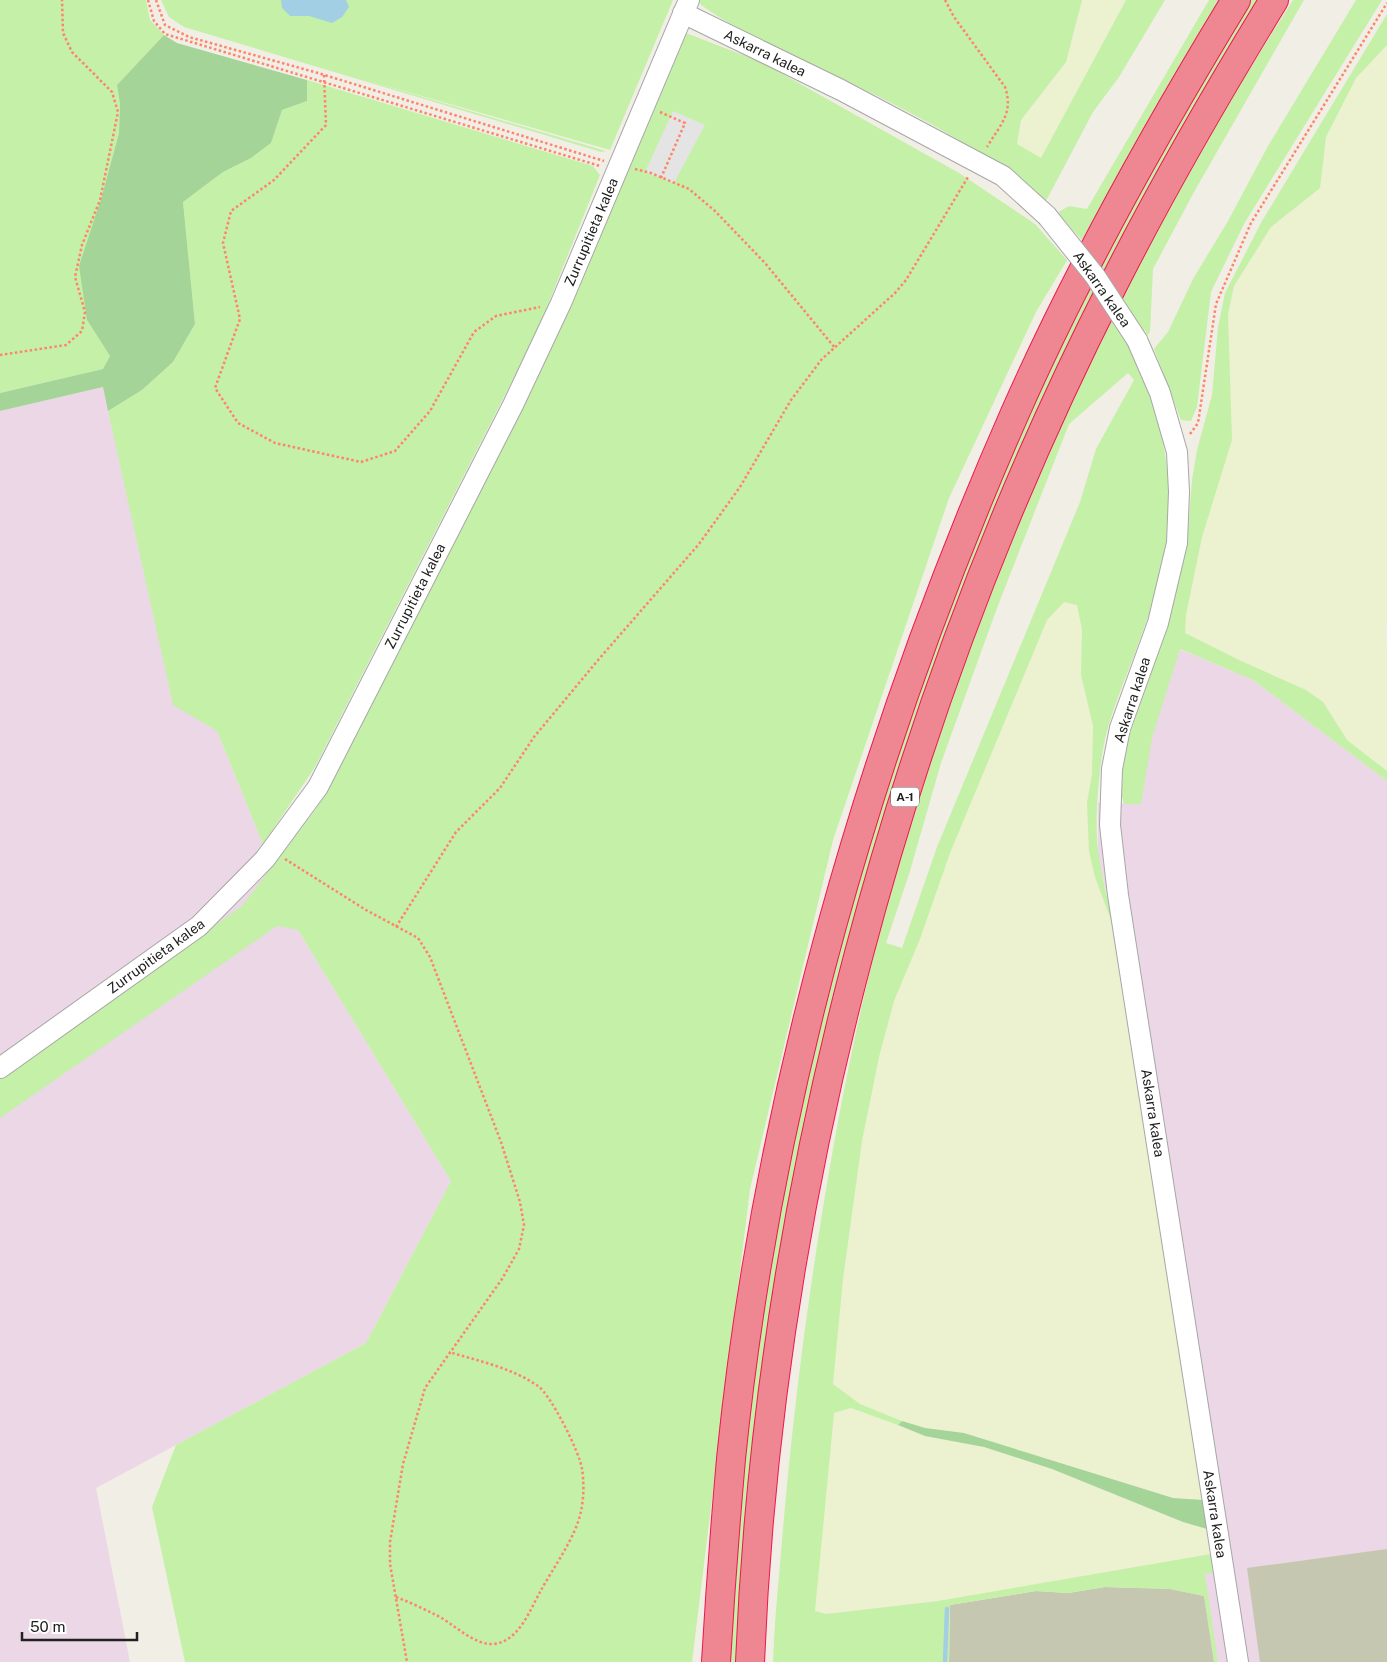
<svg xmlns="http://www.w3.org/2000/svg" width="1387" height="1662" viewBox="0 0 1387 1662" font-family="'Public Sans',sans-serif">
<rect width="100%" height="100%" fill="#f1eee6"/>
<g fill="#ebd7e6">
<path d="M103,387l70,317 44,27 81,199 153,251 -85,162 -270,145 34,174h-130v-1251z"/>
<path d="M1179,649l74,31 134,101v881h-438l262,-108 -96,-623 -17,-76v-52l43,1 10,-66z"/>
</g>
<g fill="#c5c7b0">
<path d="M1387,1549v113h-127l-13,-94z"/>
<path d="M1105,1587l65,2 34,7 10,66h-265l1,-57 86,-14 32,2z"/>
</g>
<g fill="#ecf1cf">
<path d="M1082,0h44l-85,158 -24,-14 4,-24 45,-58z"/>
<path d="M1387,45v577l-2,6 2,24v119l-40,-31 -24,-38 -17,-12 -67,-30 -54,-27 1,-18 16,-78 30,-97 -4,-126 6,-28 37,-59 49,-39 6,-51 30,-59z"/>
<path d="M1064,602l13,3 5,24 -1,46 12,51 -1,48 -5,29 8,74 20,54 88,569 -30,-2 -209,-65 -39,-5 -23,-7 -42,-17 -27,-20 10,-105 19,-138 17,-84 15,-56 26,-62 30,-86 97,-233z"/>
<path d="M851,1408l74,28 59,11 68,22 131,53 24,7 4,25 -273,47 -112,13 -11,-3 17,-190 2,-8z"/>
</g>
<g fill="#c5f0a7" fill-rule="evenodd">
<path d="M0,0h146l4,20 14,15 -47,50 3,19 -1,29 -18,66 -14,121 23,36 -7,13 -103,24z"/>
<path d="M161,0h512l-63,150 -251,-72 247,73 -5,1 -417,-125 -15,-10z"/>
<path d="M699,0h383l-16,62 -45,58 -4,24 24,14 85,-158h39l-46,77 -26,35 -47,89c-41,-32 -84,-61 -130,-85 -71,-39 -149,-65 -215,-111z"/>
<path d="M1209,0h10l-137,240 -25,-27 12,-7 18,3z"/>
<path d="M1246,0h17l-118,200 -292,733 -114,729h-14l9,-121 36,-287 30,-154 79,-299 118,-321 132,-279z"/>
<path d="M1293,0h11l-110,192 -41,77 -3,63 -3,4 -2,-6 -18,9c36,71 53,153 35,232 -5,23 -14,46 -22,68 -13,38 -32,76 -38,116 -4,30 -8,72 -3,102 4,25 10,49 16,74l-20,-54 -6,-26 -2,-48 5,-29 1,-48 -12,-51 1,-46 -5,-24 -13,-3 -17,18 -97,233 -30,86 -26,62 -15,56 -17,84 -19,138 -10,105 27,20 42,17 -4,4 -47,-17 -17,5 -19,198 11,3 112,-13 273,-47 3,18 -9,2 13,88h-4l-10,-66 -34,-7 -65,-2 -37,6 -32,-2 -86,14 -1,57h-176c1,-32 4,-65 7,-97 6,-77 14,-153 24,-229 21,-154 48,-310 91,-460 68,-235 169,-480 288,-694 34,-62 72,-122 110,-182zM1128,373l6,7 -38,69 -16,53 -143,345 -35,101 -16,-5 24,-72 31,-108 56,-155 72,-184z"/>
<path d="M1356,0h26l-138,224 -33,68 -14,115 -6,14 -10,-1 -27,-71 14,-17 25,-53 35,-58 40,-75z"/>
<path d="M1387,14v31l-31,33 -30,59 -6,51 -49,39 -37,59 -6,28 4,126 -30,97 -16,78 -1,18 54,27 67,30 17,12 24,38 40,31v10l-134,-101 -73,-31 -28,89 -11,66h-17l-4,-14 9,-63 38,-100 20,-82 5,-65 5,-30 15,-55 6,-68 7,-34 37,-72z"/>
<path d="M686,33l75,29 198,111 76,51 32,36 -31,52 -87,186 -116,342 -83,349 -58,473h-507l-33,-155 24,-62 190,-102 85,-162 -153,-251 -21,-4 -277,192v-39l242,-173 74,-97 48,-91z"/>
<path d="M307,80l286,86 7,9 -64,159 -221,433 -52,77 -46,-113 -44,-26 -65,-294 34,-21 31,-28 22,-38 -12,-122 40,-30 28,-14 20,-15 11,-33 25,-9z"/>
</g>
<g fill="#a4d497">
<path d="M164,35l13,8 130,37v21l-25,9 -11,33 -20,15 -28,14 -40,30 12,122 -22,38 -31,28 -34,21 -5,-24 -103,24v-18l103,-24 7,-13 -23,-36 -8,-54 22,-67 18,-66 1,-29 -3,-19z"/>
<path d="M902,1421l23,7 39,5 209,65 30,2 4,29 -24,-7 -131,-53 -68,-22 -59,-11 -27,-11z"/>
</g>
<path fill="#e4e4e4" d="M673,111l32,14 -31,58 -29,-11z"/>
<path fill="#a2cfe3" d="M281,0h65l3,7 -7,10 -10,6 -23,-7h-19l-8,-8z"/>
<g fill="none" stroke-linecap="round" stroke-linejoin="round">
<path stroke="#a2cfe3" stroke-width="4.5" d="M945,1662l2,-53"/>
<g stroke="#a7a7a7" stroke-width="22">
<g id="minor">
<path d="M683,13l158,77 162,86 44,40"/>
<path d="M1137,340l23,53 17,59 2,40 -2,51 -19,80 -38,105 -8,41 -2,56 8,70 120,767"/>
<path d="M0,1068l199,-142 66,-67 53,-72 195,-382 48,-102 128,-303"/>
</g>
</g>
<g stroke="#eb1750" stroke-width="30">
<g id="highway">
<path d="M716,1662c4,-68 9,-135 15,-203 36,-358 139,-717 284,-1046 63,-143 140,-280 221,-413"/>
<path d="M750,1662c19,-469 150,-959 363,-1377 49,-97 104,-192 161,-285"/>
</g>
</g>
<g stroke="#ff8469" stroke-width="2.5" stroke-dasharray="2.5 2.5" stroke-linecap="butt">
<path d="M148,0l6,21 11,13 435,132"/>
<path d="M156,0l9,25 24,12 129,36 286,88"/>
<path d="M945,0l9,17 51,70c9,26 -5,38 -18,60"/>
<path d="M324,75l2,50 -52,55 -43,31 -8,32 17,76 -25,69 23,35 37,20 86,19 34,-11 35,-40 44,-79 22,-16 44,-9"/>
<path d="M660,112l25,11 -24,55"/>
<path d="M635,169l16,4 38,16 26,22 50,52 70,85"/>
<path d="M0,355l66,-10 16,-14 3,-19 -10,-35 7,-32 18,-45 18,-88 -6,-20 -40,-40 -9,-19 -1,-33"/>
<path d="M1190,434l8,-11 18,-119 35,-81 136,-220"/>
<path d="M285,859l81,51 52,28 12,19 71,185 19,60 4,23 -5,24 -17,30 -77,109 -22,76 -13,78v22l17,98"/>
<path d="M396,927l60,-95 44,-44 34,-51 65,-78 100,-115 41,-57 51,-87 31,-41 73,-66 11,-13 62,-103"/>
<path d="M396,1597c13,5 26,11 38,17 18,8 40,32 60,30 25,-3 36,-34 46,-52 13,-24 36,-55 41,-81 3,-13 3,-30 1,-42 -2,-16 -31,-74 -44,-83 -26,-18 -59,-25 -89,-34"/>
</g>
<use href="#minor" stroke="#fff" stroke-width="20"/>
<use href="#highway" stroke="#ef8792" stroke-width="28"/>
<g stroke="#a7a7a7" stroke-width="22" stroke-linecap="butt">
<path id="minor-bridge" d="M1047,216l48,60 42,64"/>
</g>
<use href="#minor-bridge" stroke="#fff" stroke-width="20"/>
</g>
<g text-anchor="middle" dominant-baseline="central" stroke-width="5" stroke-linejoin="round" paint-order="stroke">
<rect fill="#fff" stroke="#636363" stroke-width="1" x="891" y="787.5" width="28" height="19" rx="4"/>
<g font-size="12" font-weight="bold" fill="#202020">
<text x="905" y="797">A-1</text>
</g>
<g font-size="14" fill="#202020" stroke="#fff">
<text transform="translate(765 53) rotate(26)">Askarra kalea</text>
<text transform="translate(591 232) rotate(-67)">Zurrupitieta kalea</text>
<text transform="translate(1102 289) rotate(55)">Askarra kalea</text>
<text transform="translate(415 596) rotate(-63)">Zurrupitieta kalea</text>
<text transform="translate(1132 700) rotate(-72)">Askarra kalea</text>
<text transform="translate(156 956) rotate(-36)">Zurrupitieta kalea</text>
<text transform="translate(1153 1113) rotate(81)">Askarra kalea</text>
<text transform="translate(1215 1514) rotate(81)">Askarra kalea</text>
</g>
</g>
<path d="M22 1632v8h115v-8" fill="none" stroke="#202020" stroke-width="2.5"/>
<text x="30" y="1632" font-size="15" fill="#202020" stroke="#ffffff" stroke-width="4" paint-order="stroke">50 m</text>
</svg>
